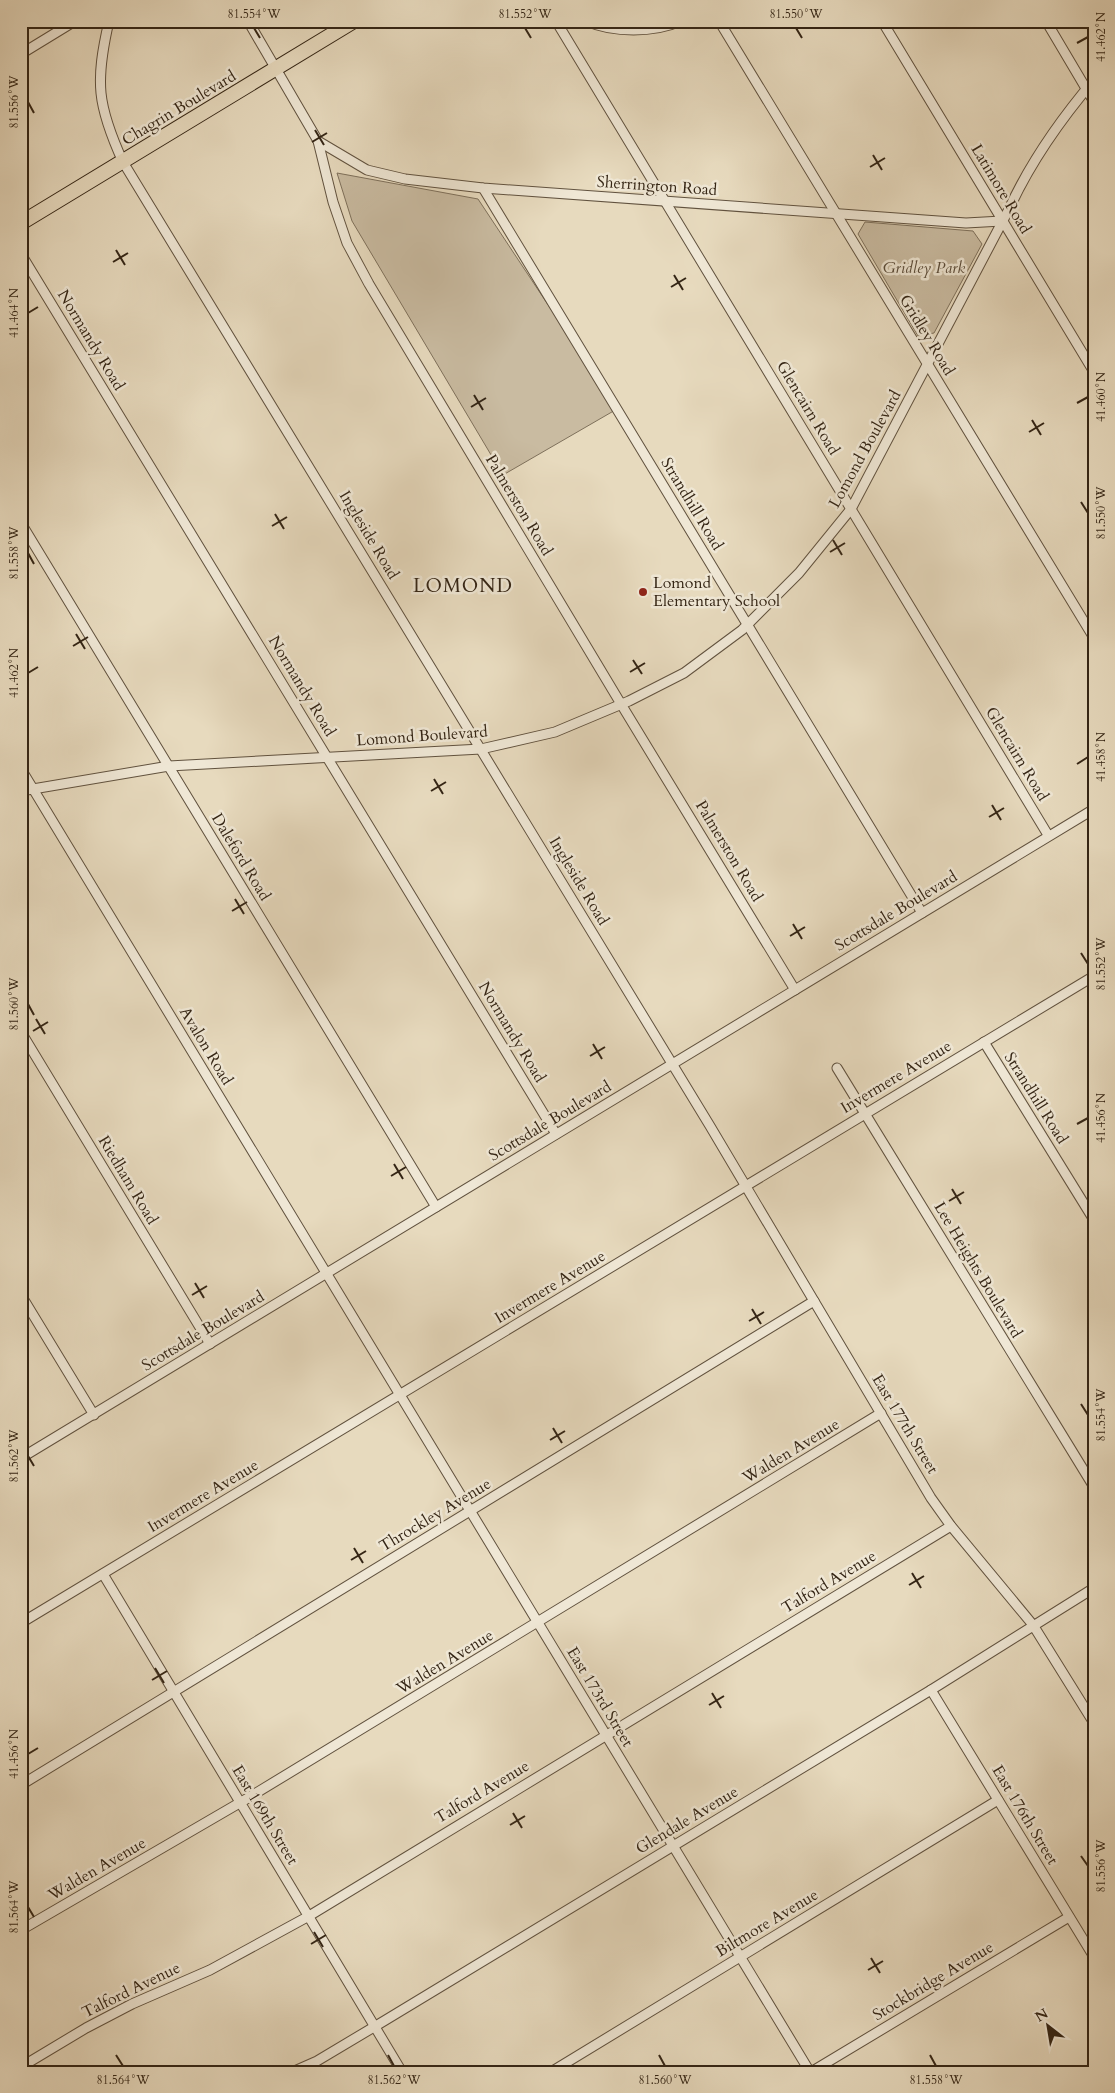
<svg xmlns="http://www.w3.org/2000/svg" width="1115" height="2093" viewBox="0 0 1115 2093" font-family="Cardo,serif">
<rect width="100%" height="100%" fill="#e7dabe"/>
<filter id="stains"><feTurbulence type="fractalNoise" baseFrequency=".004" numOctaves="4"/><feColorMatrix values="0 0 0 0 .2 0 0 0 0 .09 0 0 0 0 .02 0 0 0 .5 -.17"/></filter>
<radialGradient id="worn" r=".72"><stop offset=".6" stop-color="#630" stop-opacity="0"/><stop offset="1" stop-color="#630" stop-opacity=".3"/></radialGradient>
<g fill="#c9bba1" stroke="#7e705b">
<path d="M337,173l141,26 139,210 -114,66 -151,-254z"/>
<path d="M865,222l108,9 9,13 -48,89 -16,3 -60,-102z"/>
</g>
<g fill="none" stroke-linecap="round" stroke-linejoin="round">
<g stroke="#61523f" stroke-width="11">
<g id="street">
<path d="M109,21c-14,61 -12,84 14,141l587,964 221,372 20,28 82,99 61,98"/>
<path d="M248,21l70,120 15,61 14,41 22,41 252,420 174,286"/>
<path d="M556,21l492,814"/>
<path d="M586,21c28,12 67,12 95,0"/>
<path d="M719,21l375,617"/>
<path d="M882,21l212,351"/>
<path d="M1046,21l48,81"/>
<path d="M21,54l54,-33"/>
<path d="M318,141l49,29 38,9 78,9 483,35 36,-2"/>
<path d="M483,188l439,725"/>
<path d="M21,254l535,880"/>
<path d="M21,523l415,684"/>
<path d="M21,769l789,1303"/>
<path d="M21,791l148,-25 312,-17 74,-17 74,-31 55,-28 58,-43 57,-57 52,-64 158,-300c22,-48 51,-89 85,-129"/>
<path d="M21,1032l189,312"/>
<path d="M984,1042l110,178"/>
<path d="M837,1068l257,419"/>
<path d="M21,1295l73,120"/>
<path d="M21,1458l1073,-649"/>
<path d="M103,1574l299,498"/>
<path d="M21,1623l1073,-647"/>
<path d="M931,1690l163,267"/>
<path d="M21,1785l793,-484"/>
<path d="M21,1930l227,-132 633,-385"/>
<path d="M21,2067l65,-39 46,-24 78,-34 99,-54 642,-390"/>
<path d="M292,2072l25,-11 67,-40 547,-331 163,-102"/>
<path d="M551,2072l447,-272"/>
<path d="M811,2072l258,-155"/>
<path d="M1086,2072l8,-5"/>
</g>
</g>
<g stroke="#342515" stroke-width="16">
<path id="primary" d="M21,223l333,-202"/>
</g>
<use href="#street" stroke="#efe7d5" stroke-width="9"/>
<use href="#primary" stroke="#e7dabe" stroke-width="14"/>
</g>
<path fill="none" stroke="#342515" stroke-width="2" d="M254,28l6,10M525,28l6,10M796,28l6,10M1077,43l11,-6M28,102l6,11M315,130l9,15M312,142l15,-9M873,155l9,15M870,167l15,-9M116,250l9,15M113,262l15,-9M674,275l9,15M671,287l15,-9M28,313l10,-6M474,395l9,15M1077,403l11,-6M471,407l15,-9M1032,420l9,15M1029,432l15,-9M1081,502l7,11M275,514l9,15M272,526l15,-9M833,540l9,15M830,552l15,-9M28,553l6,11M76,634l9,15M73,646l15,-9M633,660l9,14M630,672l15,-9M28,673l10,-6M1077,764l11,-7M434,779l9,15M431,791l15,-9M992,805l9,15M989,817l15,-9M235,899l9,15M232,911l15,-9M793,924l9,15M790,936l15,-9M1081,953l7,11M28,1004l6,11M36,1019l9,15M33,1031l15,-9M593,1044l9,15M590,1056l15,-9M1077,1124l11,-6M394,1164l9,15M391,1176l15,-9M952,1189l9,15M949,1201l15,-9M195,1283l9,15M192,1295l15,-9M752,1309l9,15M749,1321l15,-9M1081,1404l7,11M553,1428l9,15M550,1440l15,-9M28,1456l6,10M354,1548l9,15M351,1560l15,-9M912,1573l9,15M909,1585l15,-9M155,1668l9,15M152,1680l15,-9M712,1693l9,15M709,1705l15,-9M28,1754l10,-6M513,1813l9,15M510,1825l15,-9M1081,1856l7,10M28,1907l6,10M314,1932l9,15M311,1944l15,-9M871,1958l9,15M868,1970l15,-9M116,2055l7,11M388,2055l6,11M659,2055l6,11M930,2055l6,11"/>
<circle fill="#8f2418" stroke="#efe7d5" stroke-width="2" cx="643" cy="592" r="5"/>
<g text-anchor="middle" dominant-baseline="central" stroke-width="5" stroke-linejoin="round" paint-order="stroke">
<g font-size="16" fill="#342515" stroke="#efe7d5">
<text transform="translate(179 108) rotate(-31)">Chagrin Boulevard</text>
<text transform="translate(657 186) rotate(4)">Sherrington Road</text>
<text transform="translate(1001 189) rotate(59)">Latimore Road</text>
<text transform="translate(927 335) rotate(59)">Gridley Road</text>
<text transform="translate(91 340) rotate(59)">Normandy Road</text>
<text transform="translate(808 408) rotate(59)">Glencairn Road</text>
<text transform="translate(865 449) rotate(-61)">Lomond Boulevard</text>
<text transform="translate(692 504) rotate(59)">Strandhill Road</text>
<text transform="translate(519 505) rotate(59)">Palmerston Road</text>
<text transform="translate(369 535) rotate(59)">Ingleside Road</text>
<text transform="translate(302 686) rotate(59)">Normandy Road</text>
<text transform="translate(422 736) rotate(-4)">Lomond Boulevard</text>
<text transform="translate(1017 754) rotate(59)">Glencairn Road</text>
<text transform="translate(729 851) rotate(59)">Palmerston Road</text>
<text transform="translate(241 857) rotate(59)">Daleford Road</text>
<text transform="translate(579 881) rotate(59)">Ingleside Road</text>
<text transform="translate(896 911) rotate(-31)">Scottsdale Boulevard</text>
<text transform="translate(512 1032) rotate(59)">Normandy Road</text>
<text transform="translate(206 1046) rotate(59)">Avalon Road</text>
<text transform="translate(896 1077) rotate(-31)">Invermere Avenue</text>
<text transform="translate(1036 1098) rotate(58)">Strandhill Road</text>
<text transform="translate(550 1121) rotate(-31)">Scottsdale Boulevard</text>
<text transform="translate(128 1180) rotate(59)">Riedham Road</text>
<text transform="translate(978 1270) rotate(59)">Lee Heights Boulevard</text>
<text transform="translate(550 1287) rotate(-31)">Invermere Avenue</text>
<text transform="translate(203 1331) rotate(-31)">Scottsdale Boulevard</text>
<text transform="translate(905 1424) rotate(59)">East 177th Street</text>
<text transform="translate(791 1451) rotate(-31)">Walden Avenue</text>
<text transform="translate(203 1496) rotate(-31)">Invermere Avenue</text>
<text transform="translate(435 1515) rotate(-31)">Throckley Avenue</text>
<text transform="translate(829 1582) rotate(-31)">Talford Avenue</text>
<text transform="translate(445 1662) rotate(-31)">Walden Avenue</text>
<text transform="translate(600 1697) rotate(59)">East 173rd Street</text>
<text transform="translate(482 1792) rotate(-31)">Talford Avenue</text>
<text transform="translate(265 1815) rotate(59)">East 169th Street</text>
<text transform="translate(1025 1815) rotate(59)">East 176th Street</text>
<text transform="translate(687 1820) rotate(-31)">Glendale Avenue</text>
<text transform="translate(97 1869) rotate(-30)">Walden Avenue</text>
<text transform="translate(767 1923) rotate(-31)">Biltmore Avenue</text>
<text transform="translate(933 1981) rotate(-31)">Stockbridge Avenue</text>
<text transform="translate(131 1990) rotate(-26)">Talford Avenue</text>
</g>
<g font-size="16" font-style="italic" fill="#594a38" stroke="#efe7d5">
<text x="924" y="268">Gridley Park</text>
</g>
<g font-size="16" fill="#342515" stroke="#efe7d5" text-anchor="start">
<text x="653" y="583">Lomond<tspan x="653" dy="18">Elementary School</tspan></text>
</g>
<g font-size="19" letter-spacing="1" fill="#342515" stroke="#efe7d5">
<text x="463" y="586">LOMOND</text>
</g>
</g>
<rect width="1115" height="2093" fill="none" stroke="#e7dabe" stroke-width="55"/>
<g transform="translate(1048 2026) rotate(329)" stroke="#efe7d5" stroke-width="4" paint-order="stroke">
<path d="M0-4L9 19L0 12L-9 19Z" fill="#342515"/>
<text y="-8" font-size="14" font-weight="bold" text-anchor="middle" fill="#342515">N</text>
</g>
<rect x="28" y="28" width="1060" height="2038" fill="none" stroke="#342515" stroke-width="2"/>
<g font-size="12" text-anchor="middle" fill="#342515">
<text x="254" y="18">81.554°W</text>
<text x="525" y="18">81.552°W</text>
<text x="796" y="18">81.550°W</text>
<text transform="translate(1101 37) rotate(-90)" y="4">41.462°N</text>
<text transform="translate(14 102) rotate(-90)" y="4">81.556°W</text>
<text transform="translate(14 313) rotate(-90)" y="4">41.464°N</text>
<text transform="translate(1101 397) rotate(-90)" y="4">41.460°N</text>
<text transform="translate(1101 513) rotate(-90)" y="4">81.550°W</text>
<text transform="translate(14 553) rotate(-90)" y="4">81.558°W</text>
<text transform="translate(14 673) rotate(-90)" y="4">41.462°N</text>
<text transform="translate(1101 757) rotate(-90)" y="4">41.458°N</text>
<text transform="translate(1101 964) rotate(-90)" y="4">81.552°W</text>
<text transform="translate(14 1004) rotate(-90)" y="4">81.560°W</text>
<text transform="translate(1101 1118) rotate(-90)" y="4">41.456°N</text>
<text transform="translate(1101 1415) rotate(-90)" y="4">81.554°W</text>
<text transform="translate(14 1456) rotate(-90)" y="4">81.562°W</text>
<text transform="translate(14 1754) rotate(-90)" y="4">41.456°N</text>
<text transform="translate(1101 1866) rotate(-90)" y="4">81.556°W</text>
<text transform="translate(14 1907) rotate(-90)" y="4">81.564°W</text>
<text x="123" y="2084">81.564°W</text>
<text x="394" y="2084">81.562°W</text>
<text x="665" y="2084">81.560°W</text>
<text x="936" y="2084">81.558°W</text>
</g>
<rect width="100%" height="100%" filter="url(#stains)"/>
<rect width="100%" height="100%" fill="url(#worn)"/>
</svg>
